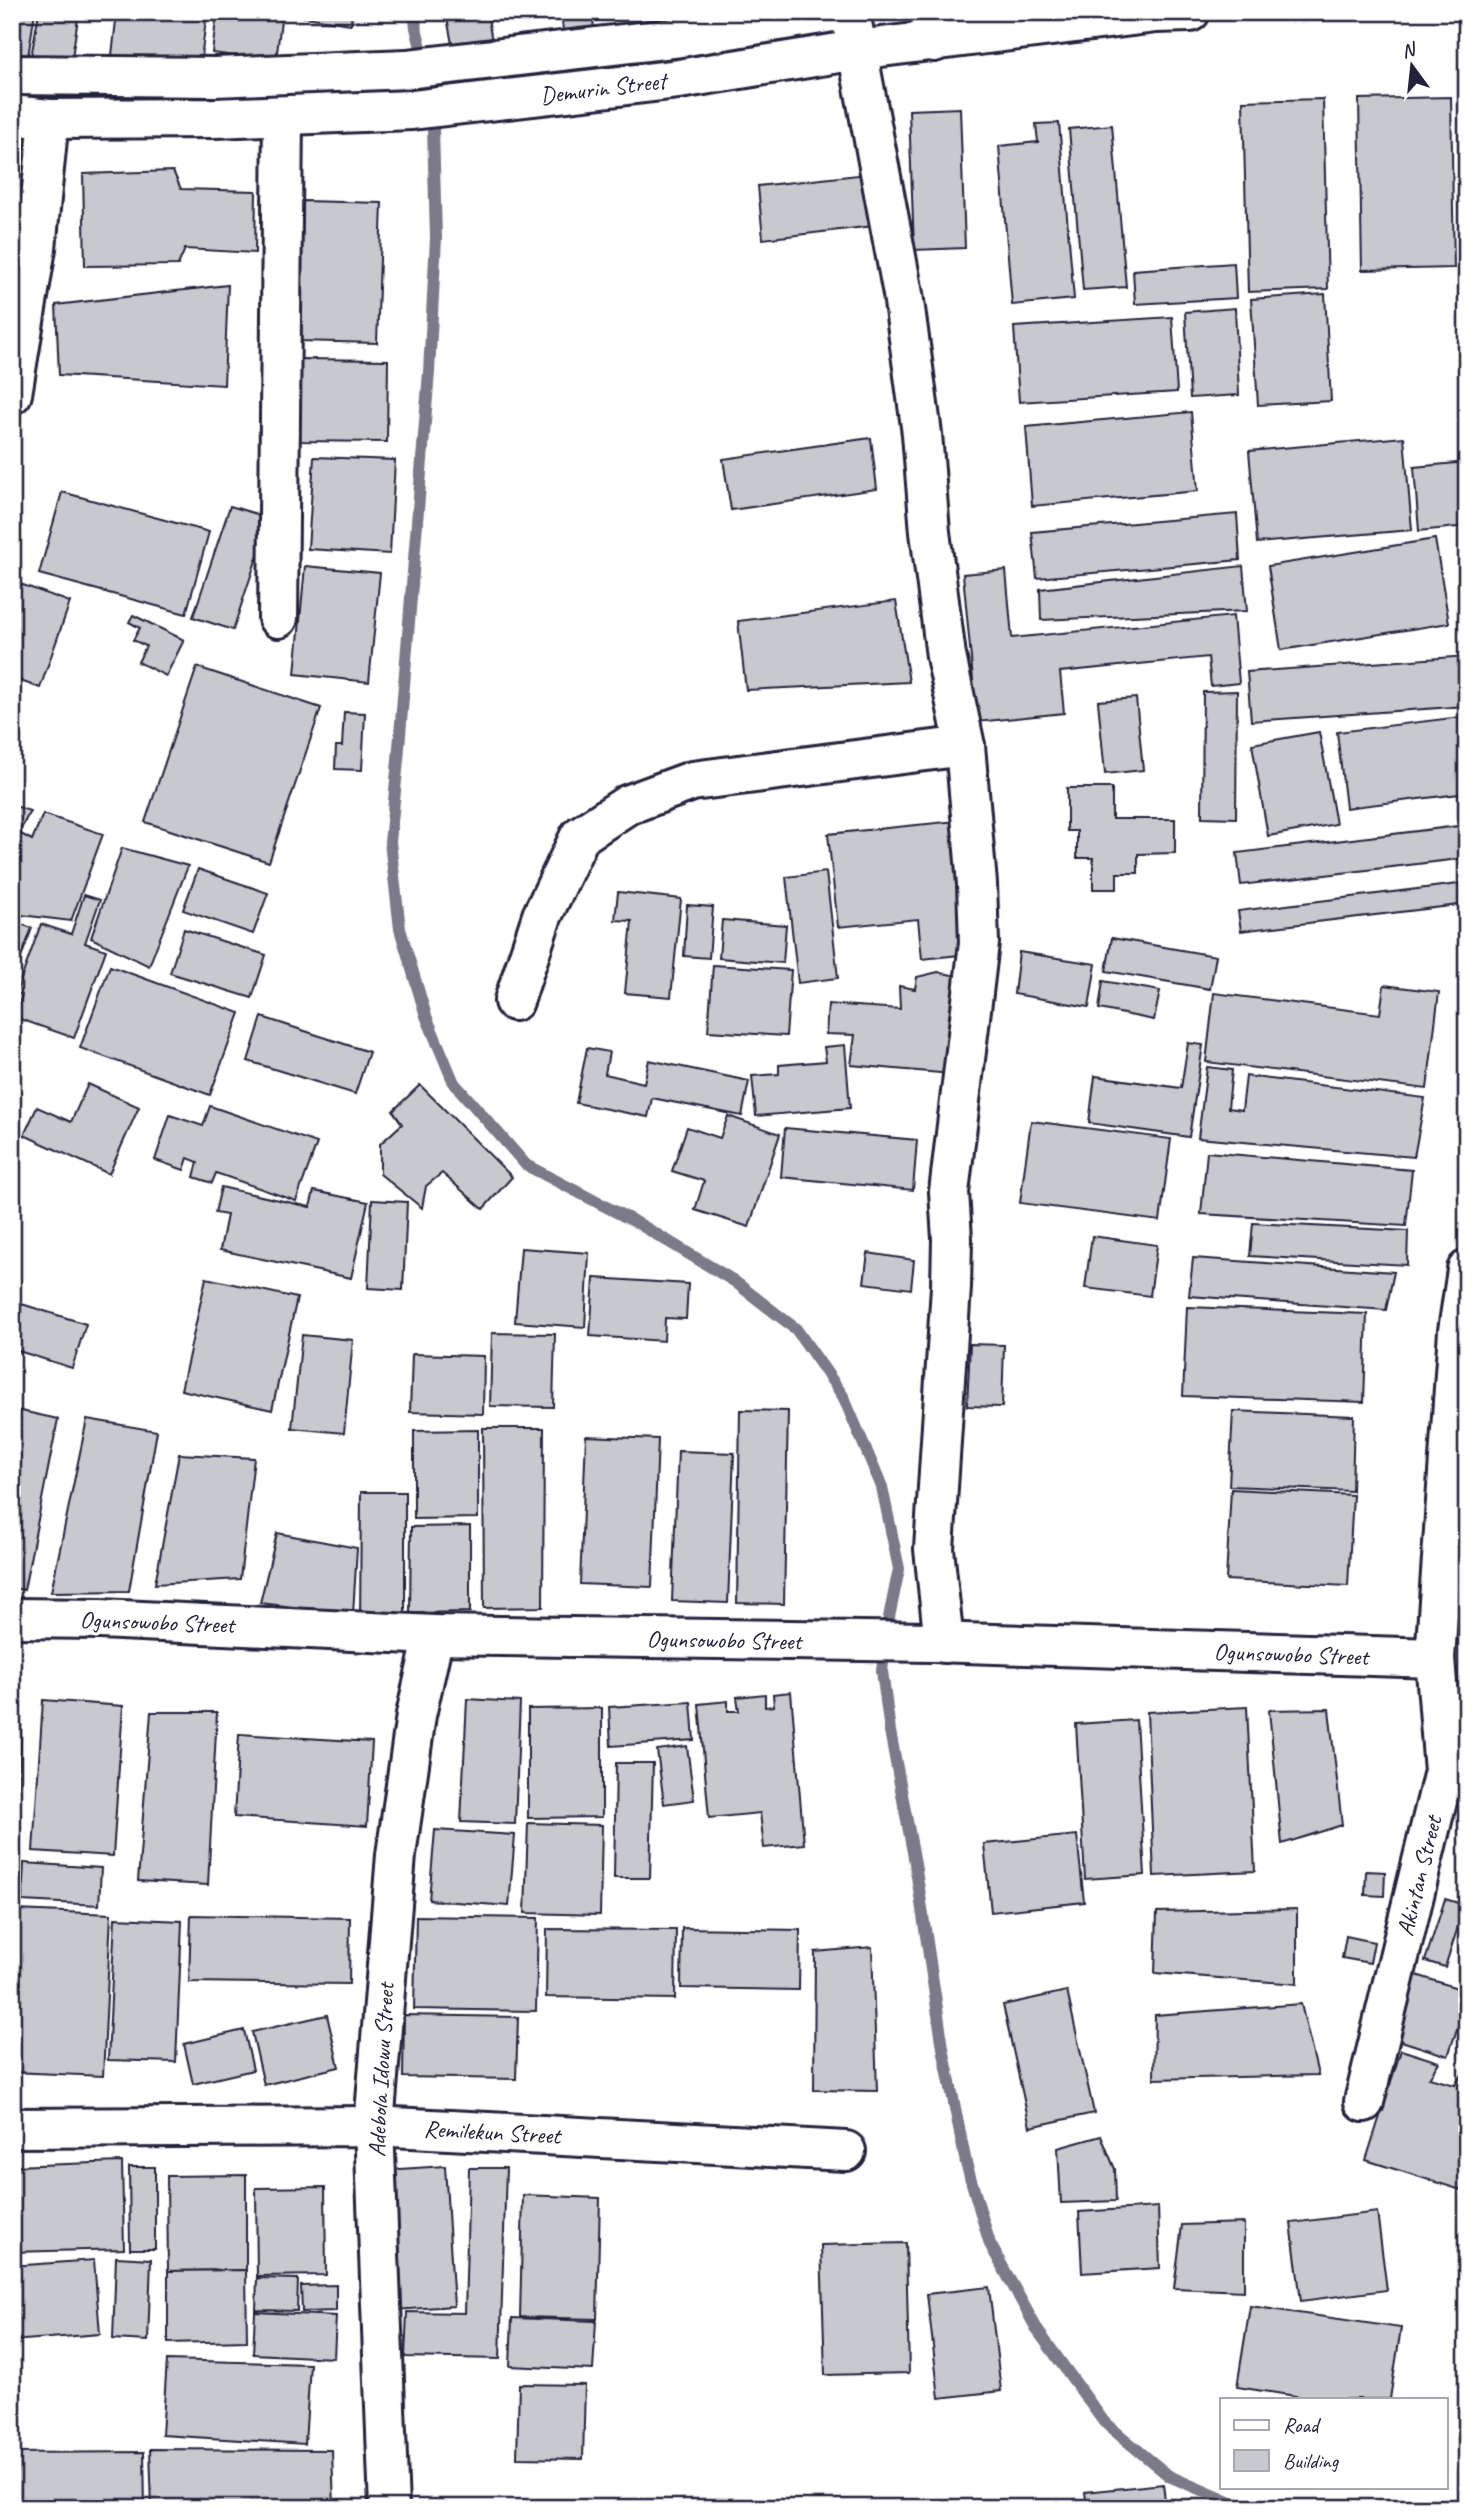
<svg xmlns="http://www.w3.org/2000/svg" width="1479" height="2520" viewBox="0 0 1479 2520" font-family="Caveat,sans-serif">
<rect width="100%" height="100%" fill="#fff"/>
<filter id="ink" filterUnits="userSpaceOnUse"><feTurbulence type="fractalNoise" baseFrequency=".0143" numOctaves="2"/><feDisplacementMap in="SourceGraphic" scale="14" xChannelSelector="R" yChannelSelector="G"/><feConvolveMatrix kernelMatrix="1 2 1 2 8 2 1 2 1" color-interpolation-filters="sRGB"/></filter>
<g filter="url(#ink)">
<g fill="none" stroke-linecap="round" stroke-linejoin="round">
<path stroke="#7a7a88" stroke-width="12" d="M414,12l2,16 16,63 4,147 -7,134 -31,388 -8,82 10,87 26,87 28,67 72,82 115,60 93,56 62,48 47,67 39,91 17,82 -11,53 -6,49 8,60 25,132 28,185 23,115 24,81 48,87 66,91 65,54 67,29 20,3"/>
</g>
<g fill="#c8c8cf" stroke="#22223b" stroke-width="2">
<path d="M12,12h23l-8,51 -15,-2z"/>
<path d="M39,12h40l-9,58 -40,-7z"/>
<path d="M117,12h90l-8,63 -88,-11z"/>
<path d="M217,12h65l-6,49 -64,-8z"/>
<path d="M292,12h60l-1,12 -59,-9z"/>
<path d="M446,12h41l8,47 -37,17z"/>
<path d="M561,12h31l2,16 -31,3z"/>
<path d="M1451,97l3,171 -92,2 -3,-171z"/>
<path d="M1323,99l5,190 -80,3 -5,-191z"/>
<path d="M960,108l5,140 -51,2 -5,-140z"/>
<path d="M1059,123l15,176 -62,6 -13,-159 39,-4 -2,-18z"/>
<path d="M1112,125l14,162 -43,3 -14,-161z"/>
<path d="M173,171l8,18 75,2 -1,62 -70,-4 -7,16 -93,1 -2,-92z"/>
<path d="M867,174l6,52 -110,13 -5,-53z"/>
<path d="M303,201l79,2 -5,140 -79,-2z"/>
<path d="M1234,263l2,35 -101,6 -2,-34z"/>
<path d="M228,285l-4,100 -165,-10 -3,-70z"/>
<path d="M1325,294l6,107 -73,4 -7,-106z"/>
<path d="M1235,308l4,87 -49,3 -5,-86z"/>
<path d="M1172,317l5,75 -158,10 -5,-75z"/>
<path d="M299,359l89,1 -1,82 -89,-1z"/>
<path d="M1191,412l7,79 -166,15 -6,-79z"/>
<path d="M1404,437l8,93 -155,13 -8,-92z"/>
<path d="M871,438l6,51 -146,21 -8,-51z"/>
<path d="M314,457l81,3 -5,94 -82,-5z"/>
<path d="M1467,462v64l-48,5 -5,-64z"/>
<path d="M62,492l147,40 -23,82 -147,-40z"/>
<path d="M230,506l40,12 -37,112 -40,-13z"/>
<path d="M1237,514l3,46 -203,18 -5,-46z"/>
<path d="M1435,539l14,84 -168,27 -13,-84z"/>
<path d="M305,566l75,7 -11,109 -74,-8z"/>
<path d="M1243,566l4,45 -206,9 -1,-31z"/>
<path d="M1006,570l6,68 221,-22 6,67 -28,3 -3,-29 -148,15 4,41 -87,9 -14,-148z"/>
<path d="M12,581l58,21 -30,86 -28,-10z"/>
<path d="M896,601l13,81 -163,8 -8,-69z"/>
<path d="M133,615l51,25 -18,36 -28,-14 8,-16 -13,-6 7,-12 -11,-6z"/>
<path d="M1467,656v50l-216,15 -4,-49z"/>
<path d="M197,667l124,41 -52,154 -124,-40z"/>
<path d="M1237,691l-1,127 -34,-1 1,-125z"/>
<path d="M1136,698l7,72 -38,4 -7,-73z"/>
<path d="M344,712l21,1 -3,57 -27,-1 1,-23h6z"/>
<path d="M1460,717l7,53v23l-121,15 -9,-76z"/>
<path d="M1319,732l17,92 -68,12 -16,-92z"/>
<path d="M1067,788h45v31h63v34l-37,1v19h-21v16h-24v-31h-16v-27h-10z"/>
<path d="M12,805l18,6 -11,22 13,7 11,-26 60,20 -32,87 -50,-6 -9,-16z"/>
<path d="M956,821l13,133 -47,5 -4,-40 -80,8 -10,-93z"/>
<path d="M1467,825v33l-226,27 -4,-32z"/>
<path d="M122,848l66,18 -39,100 -58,-28z"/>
<path d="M198,869l70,24 -15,41 -70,-24z"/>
<path d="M826,872l12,106 -40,5 -12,-106z"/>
<path d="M1467,883v21l-226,27 -3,-20z"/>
<path d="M618,892l63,7 -10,98 -46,-4 7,-72 -17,-1z"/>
<path d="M84,895l16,5 -15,43 21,7 -32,88 -60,-21 8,-22 -6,-2 25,-69 30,10z"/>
<path d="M687,905l26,2 -4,51 -25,-2z"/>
<path d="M722,920l64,5 -3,38 -64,-5z"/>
<path d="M12,921l20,7 -20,54z"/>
<path d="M184,929l82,26 -14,43 -82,-25z"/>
<path d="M1112,938l104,18 -6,33 -104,-18z"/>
<path d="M1019,952l77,12 -7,43 -75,-13z"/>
<path d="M713,965l78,5 -5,66 -78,-5z"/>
<path d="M110,966l130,47 -30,82 -130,-47z"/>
<path d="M938,972l19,4 -6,98 -100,-9 4,-30 -29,-1 2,-30 72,5 -1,-23 16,3 2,-12z"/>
<path d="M1103,981l57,10 -6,29 -55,-11z"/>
<path d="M1384,985l55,7 -12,97 -221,-27 8,-69 166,21z"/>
<path d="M262,1017l107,35 -14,42 -107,-33z"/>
<path d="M1188,1043l15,2 -14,92 -100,-14 6,-47 86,12z"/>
<path d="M845,1045l5,63 -94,8 -4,-40 27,-2v-9l47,-4 -2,-14z"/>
<path d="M587,1048l22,4 -4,22 39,9 5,-23 100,21 -7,35 -90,-18 -4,19 -72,-14z"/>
<path d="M1207,1067l25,3 -4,38 14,2 4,-34 179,22 -11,59 -216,-19z"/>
<path d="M88,1084l51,23 -30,67 -85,-39 13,-28 34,15z"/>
<path d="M420,1085l92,92 -29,32 -41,-36 -16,13 -4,22 -42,-34v-30l22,-20 -9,-13z"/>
<path d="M210,1106l107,37 -21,58 -80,-28 -4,10 -18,-6 4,-15 -10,-4 -4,12 -29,-10 15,-45 33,11z"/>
<path d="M728,1116l52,18 -31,93 -54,-17 9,-29 -32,-10 15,-44 33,11z"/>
<path d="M1031,1121l140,18 -11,82 -140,-18z"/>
<path d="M785,1128l132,12 -4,50 -132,-13z"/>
<path d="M1207,1152l205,18 -6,56 -205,-12z"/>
<path d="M221,1187l89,20 4,-16 54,11 -17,76 -131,-28 7,-35 -12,-2z"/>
<path d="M372,1200l35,2 -4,88 -35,-2z"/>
<path d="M1253,1223l155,8 -1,34 -157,-9z"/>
<path d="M1092,1236l65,9 -7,51 -65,-8z"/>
<path d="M521,1248l68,5 -4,74 -70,-5z"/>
<path d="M868,1253l46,7 -3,29 -47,-6z"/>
<path d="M1193,1258l201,14 -8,38 -197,-14z"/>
<path d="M206,1278l91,20 -25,112 -91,-20z"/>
<path d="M594,1278l94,6 -2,35 -21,-1 -1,23 -74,-5z"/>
<path d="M12,1301l74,23 -14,44 -60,-19z"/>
<path d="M1187,1307l180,7 -3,88 -181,-6z"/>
<path d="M492,1333l63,1 -2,73 -63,-1z"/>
<path d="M302,1335l51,5 -9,93 -52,-5z"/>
<path d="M970,1344l34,1 -2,62 -35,-1z"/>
<path d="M412,1354l72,2 -1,58 -73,-2z"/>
<path d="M12,1409l46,10 -34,171 -12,-2z"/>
<path d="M740,1410l48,1 -4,193 -47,-1z"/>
<path d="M1233,1411l121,5 -2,75 -123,-5z"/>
<path d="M87,1419l70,12 -28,160 -78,1z"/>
<path d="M483,1428h61l-1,179 -59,1z"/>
<path d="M478,1430v88l-64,1v-88z"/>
<path d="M586,1436l72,3 -6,148 -72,-3z"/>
<path d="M678,1451l56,2 -6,150 -56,-2z"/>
<path d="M179,1454l75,4 -14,121 -85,5z"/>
<path d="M1231,1489l122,6 -5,91 -122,-6z"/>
<path d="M361,1492h44v134h-45z"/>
<path d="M470,1526v86l-60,1 1,-86z"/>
<path d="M277,1533l80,15 -4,66 -93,-11z"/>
<path d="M12,1689l10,1 -6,208h-4z"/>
<path d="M791,1692l13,152 -40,4 -4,-35 -51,5 -10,-114 29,-3v10h11l-2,-14 28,-3v13l9,-1 -1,-12z"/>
<path d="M467,1699l53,3 -5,122 -54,-2z"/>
<path d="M43,1700l80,6 -10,150 -80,-5z"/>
<path d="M691,1702l3,38 -83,6 -2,-39z"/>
<path d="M1247,1707l8,164 -101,5 -7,-164z"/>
<path d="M602,1708v109l-74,1v-109z"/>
<path d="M1329,1709l13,116 -60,19 -13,-134z"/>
<path d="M151,1712h66l-9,173 -70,-4z"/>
<path d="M1136,1720l9,155 -60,4 -9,-155z"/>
<path d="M239,1734l133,8 -5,84 -133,-9z"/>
<path d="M687,1746l7,54 -30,4 -7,-54z"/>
<path d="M616,1763h37l-3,115h-36z"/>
<path d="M528,1823l74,2 -2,90 -75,-2z"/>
<path d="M435,1830l80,5 -6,71 -80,-6z"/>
<path d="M1077,1835l7,67 -93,10 -7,-68z"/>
<path d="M24,1863l77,5 -2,37 -77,-4z"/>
<path d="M1366,1871l19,1 -1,24 -19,-1z"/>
<path d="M1445,1899l20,6 -20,62 -20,-6z"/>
<path d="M1297,1909v75l-142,-11 2,-61z"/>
<path d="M16,1910l95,4 -8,162 -91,-4v-78z"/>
<path d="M191,1915l159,3 -1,66 -160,-2z"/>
<path d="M416,1916l122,2 -2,93 -122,-2z"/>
<path d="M115,1918l67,3 -6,141 -68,-2z"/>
<path d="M682,1928l118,2 -1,60 -118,-2z"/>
<path d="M547,1929l129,1 -1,69 -129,-2z"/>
<path d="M1346,1936l28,6 -4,21 -28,-5z"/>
<path d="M872,1947l5,144 -63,-1 1,-138z"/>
<path d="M1410,1973l57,18v8l-19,57 -59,-19z"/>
<path d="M1067,1991l27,122 -64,14 -27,-122z"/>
<path d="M1301,2004l17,71 -164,4 1,-64z"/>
<path d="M327,2015l12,52 -75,18 -12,-53z"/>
<path d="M404,2015l114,2 -2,62 -113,-2z"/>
<path d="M244,2030l9,40 -60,14 -9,-40z"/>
<path d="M1401,2050l38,12 -10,16 26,7 12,-18v125l-101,-32z"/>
<path d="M1101,2136l14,33 1,32 -55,2 -3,-55z"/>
<path d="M122,2162l2,87 -112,3v-86z"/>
<path d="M445,2166l9,140 -60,4 -9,-140z"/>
<path d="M129,2167h26v82h-25z"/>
<path d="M469,2168h37l-6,191 -95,-2 2,-45 58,1z"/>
<path d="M246,2175v95l-78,1 -1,-95z"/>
<path d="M325,2187l1,88 -69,1 -1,-88z"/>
<path d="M523,2195l77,3 -3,121 -77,-2z"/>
<path d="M1158,2207l2,61 -78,5 -3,-61z"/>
<path d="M1377,2212l10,78 -86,11 -10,-78z"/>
<path d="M1244,2223v68l-70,-3 8,-63z"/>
<path d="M906,2243l3,130 -84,2 -4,-130z"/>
<path d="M116,2257l35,2 -3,82 -35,-2z"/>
<path d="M94,2260l6,74 -88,7v-75z"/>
<path d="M246,2270l1,71 -79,2v-72z"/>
<path d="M257,2278l41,1 -1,32 -41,-1z"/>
<path d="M336,2285v26l-34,1 -1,-26z"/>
<path d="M989,2287l12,104 -62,7 -12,-104z"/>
<path d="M1250,2306l151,22 -11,71h-75l-78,-12z"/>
<path d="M255,2312l81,4 -2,42 -81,-4z"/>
<path d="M512,2318l84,3 -3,49 -83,-4z"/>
<path d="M167,2360l143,4 -5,80 -143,-9z"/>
<path d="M519,2384l66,1 -2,74 -66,-1z"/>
<path d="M150,2449l182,1 2,58h-182z"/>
<path d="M144,2452l1,56h-133v-55z"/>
<path d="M1163,2484l3,24h-79l-2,-16z"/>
</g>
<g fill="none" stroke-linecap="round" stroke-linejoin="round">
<g stroke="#22223b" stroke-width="44">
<g id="street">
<path d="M850,12l53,282 19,140 8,98 16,124 19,90 12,138 2,59 -30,249 3,47 -1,48 -17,262 10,94"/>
<path d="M930,12l4,30"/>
<path d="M12,394l24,-146 13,-129"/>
<path d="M278,618l5,-502"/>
<path d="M514,1001l28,-85 38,-80 47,-31 65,-24 273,-35"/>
<path d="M12,1618l88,1 334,16 499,7 502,16"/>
<path d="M1364,2102l80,-331 -9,-113 23,-327 9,-61"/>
<path d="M12,2128l362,-2 472,25"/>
<path d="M389,2508l-15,-382 22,-271 20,-140 18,-80"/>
</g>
</g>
<g stroke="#22223b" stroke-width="44">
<g id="secondary">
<path d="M12,75l203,2 192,-8 267,-31 159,-26"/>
<path d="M12,115l37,4 166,-1 197,-8 267,-31 178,-29 299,-37 34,-1"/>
</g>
</g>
<use href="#street" stroke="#fff" stroke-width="38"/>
<use href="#secondary" stroke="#fff" stroke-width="38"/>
</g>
</g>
<g text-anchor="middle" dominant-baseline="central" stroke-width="6" stroke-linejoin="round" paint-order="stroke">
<g font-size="24" fill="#22223b" stroke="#fff">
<text transform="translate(603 88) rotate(-7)">Demurin Street</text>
<text transform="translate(157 1622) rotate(2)">Ogunsowobo Street</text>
<text transform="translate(724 1640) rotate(1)">Ogunsowobo Street</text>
<text transform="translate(1291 1654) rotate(2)">Ogunsowobo Street</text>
<text transform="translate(1419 1876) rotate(-76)">Akintan Street</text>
<text transform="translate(381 2070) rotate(-87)">Adebola Idowu Street</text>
<text transform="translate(492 2132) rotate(3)">Remilekun Street</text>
</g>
</g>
<rect width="1479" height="2520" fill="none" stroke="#fff" stroke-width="42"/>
<rect x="21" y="21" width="1437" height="2478" fill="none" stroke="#22223b" stroke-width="2.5" filter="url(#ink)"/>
<rect x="1220" y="2398" width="228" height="91" fill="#ffffff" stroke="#a7a7b1" stroke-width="2"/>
<rect x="1234" y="2420" width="35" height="10" fill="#ffffff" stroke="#a7a7b1" stroke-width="2"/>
<text x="1283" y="2432" font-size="21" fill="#22223b">Road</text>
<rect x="1234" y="2450" width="35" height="21" fill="#c8c8cf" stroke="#a7a7b1" stroke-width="2"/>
<text x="1283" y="2468" font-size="21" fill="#22223b">Building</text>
<g transform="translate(1412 66) rotate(345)" stroke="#ffffff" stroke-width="5" paint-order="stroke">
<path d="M0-5L12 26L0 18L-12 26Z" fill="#22223b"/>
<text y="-10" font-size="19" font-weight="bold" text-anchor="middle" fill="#22223b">N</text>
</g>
</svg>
